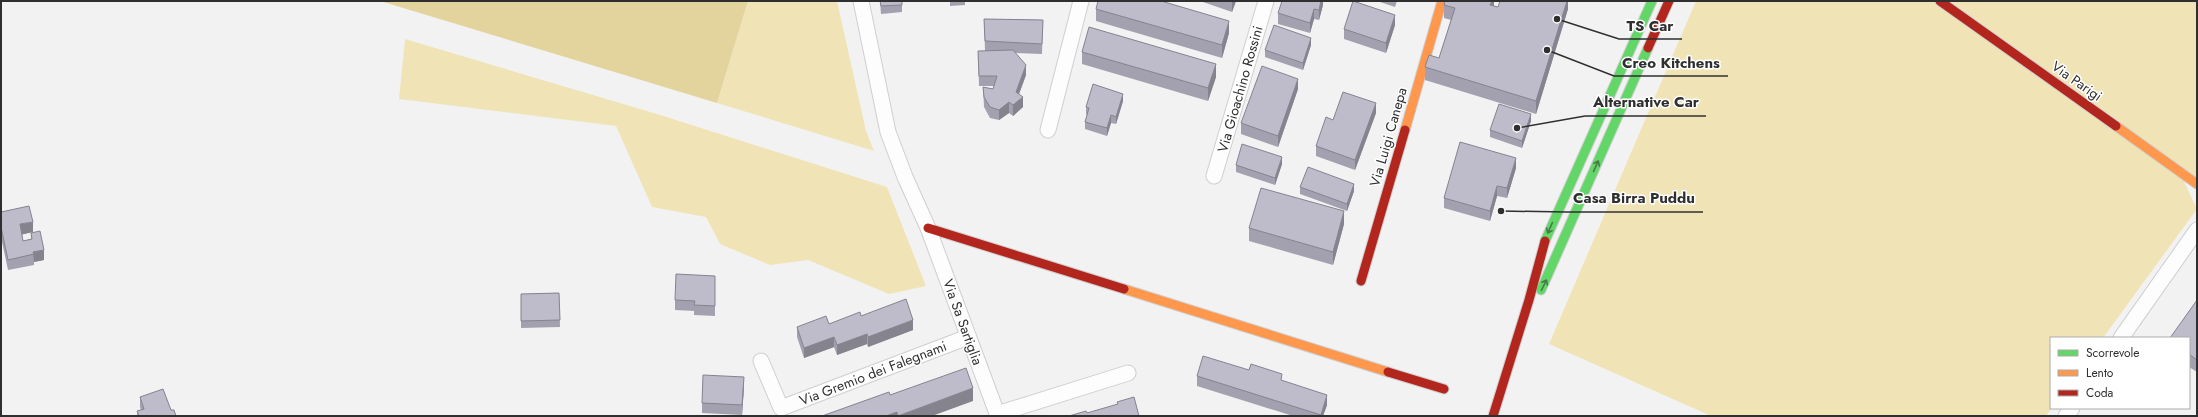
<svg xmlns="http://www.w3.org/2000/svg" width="2198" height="417" viewBox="0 0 2198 417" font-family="Jost,sans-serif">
<rect width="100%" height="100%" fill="#f2f2f3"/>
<g fill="#f0e4b7">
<path d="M748,1h89l29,130 8,20 -157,-48z"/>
<path d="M1696,1h501v183l-18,-13 18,38 -94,129h-52l1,70 -6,8h-335l-162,-72z"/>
<path d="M405,39l252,75 230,73 39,99 -37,8 -81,-34 -38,5 -50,-21 -14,-27 -54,-10 -36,-81 -217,-27z"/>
</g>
<path fill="#e3d49d" d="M380,1h368l-31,102z"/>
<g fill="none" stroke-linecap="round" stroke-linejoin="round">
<g stroke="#cfcfd1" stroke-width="17">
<g id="street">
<path d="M861,1l27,131 17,45 23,51 70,188"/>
<path d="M1048,130l33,-129"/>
<path d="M1214,176l52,-175"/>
<path d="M2121,338l76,-108"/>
<path d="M761,361l20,47 187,-71"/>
<path d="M997,414l131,-41"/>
<path d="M2066,416l6,-8"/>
</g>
</g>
<g stroke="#cfcfd1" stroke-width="11">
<g id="fast">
<path d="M1545,241l107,-240"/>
<path d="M1541,290l107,-242"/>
</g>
</g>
<g stroke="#cfcfd1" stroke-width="11">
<g id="slow">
<path d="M2116,126l81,58"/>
<path d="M1405,130l37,-129"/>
<path d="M1124,289l264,83"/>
</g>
</g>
<g stroke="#cfcfd1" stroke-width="11">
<g id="jam">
<path d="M1940,1l176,125"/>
<path d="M1648,48l21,-47"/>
<path d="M928,228l196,61"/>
<path d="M1361,281l44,-151"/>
<path d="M1388,372l56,17"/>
<path d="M1493,416l36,-116 16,-59"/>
</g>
</g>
<use href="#street" stroke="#fdfdfd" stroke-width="15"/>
<use href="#fast" stroke="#63d668" stroke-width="9"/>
<use href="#slow" stroke="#ff974d" stroke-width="9"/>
<use href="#jam" stroke="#b3261e" stroke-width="9"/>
</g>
<g fill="#a3a1af">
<path d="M880,1h22v11l-21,2z"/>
<path d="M950,1h15v4l-15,1z"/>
<path d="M1200,1h36l-4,11z"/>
<path d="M1323,1v4l-4,15 -5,-1 -4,14 -32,-9v-11z"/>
<path d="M1377,1h20l-2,6z"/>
<path d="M1494,1v5l4,1 70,-6v8l-32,105 -111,-34v-13l14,-9 12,-38 -7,-2v-13z"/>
<path d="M1096,9l133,24 -7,25 -126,-37z"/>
<path d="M984,19l59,1 -1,34 -27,-1 11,22 -7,19 4,13 -10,9 -4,-3 -10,7 -9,-2 -6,-11 -1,-20 10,2 1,-3h-15l-1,-35h7z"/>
<path d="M1395,25l-9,28 -42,-14v-10z"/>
<path d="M1311,45l-8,25 -38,-13v-7z"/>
<path d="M1082,52l134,25 -8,24 -126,-37z"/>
<path d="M1298,89l-20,58 -37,-13v-11z"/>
<path d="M1123,101l-7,23 -5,-1 -4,13 -22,-7v-7l2,-7 -1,-1v-7z"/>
<path d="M1376,113l-21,57 -39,-14v-10l17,-26z"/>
<path d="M1531,121l-9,27 -32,-11v-7z"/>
<path d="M1282,164l-7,21 -39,-13v-7z"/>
<path d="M1516,168l-9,30 -10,-2 -7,25 -46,-13v-10z"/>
<path d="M1300,187l54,4 -7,20 -47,-17z"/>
<path d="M1,212l32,20 -11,2 1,7 8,-2v-6l13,27 -10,2v3l-26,5 -7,-33z"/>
<path d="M1344,224l-11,41 -84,-24v-13z"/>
<path d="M715,276v40l-21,-1v-4l-19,-1v-10z"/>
<path d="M559,293l1,34 -39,1v-34z"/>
<path d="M2197,300v72l-8,-5v-29z"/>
<path d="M861,316l52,14 -45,17 -1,-3 -30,11 -3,-8 -30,11 -7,-21v-10l32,-3z"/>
<path d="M1197,376l85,5 45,24 -4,11h-30l-96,-30z"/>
<path d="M744,387l-2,28 -40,-2v-10z"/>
<path d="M140,397l31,13 5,6h-39v-5l4,-1 -1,-3z"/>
</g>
<g fill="#85838e">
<path d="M1232,1h4l-4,11z"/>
<path d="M1321,1h2v4l-4,15v-10z"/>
<path d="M1492,1h2v5l-4,-1z"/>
<path d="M1567,1h1v8l-32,105v-13z"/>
<path d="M1314,9v10l-4,14v-10z"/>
<path d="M1395,15v10l-9,28v-10z"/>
<path d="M1229,21v12l-7,25v-13z"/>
<path d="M1311,38v7l-8,25v-7z"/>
<path d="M1216,64v13l-8,24v-13z"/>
<path d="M1026,65v10l-10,27v-10z"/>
<path d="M1298,79v10l-20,58v-11z"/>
<path d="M1123,94v7l-7,23v-7z"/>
<path d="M1023,97v10l-10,9v-11z"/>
<path d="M1009,102v11l-10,7v-10z"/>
<path d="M1376,103v10l-21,57v-10z"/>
<path d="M1531,114v7l-9,27v-7z"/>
<path d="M1111,115v8l-4,13v-8z"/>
<path d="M1282,157v7l-7,21v-7z"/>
<path d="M1516,158v10l-9,30v-10z"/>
<path d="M1354,184v7l-7,20v-7z"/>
<path d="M1497,186v10l-7,25v-10z"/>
<path d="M1344,211v13l-11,41v-13z"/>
<path d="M33,222v10l-13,3v-11z"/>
<path d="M44,250v10l-10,2 -1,-10z"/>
<path d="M913,320v10l-45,17v-10z"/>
<path d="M867,334v10l-30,11v-10z"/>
<path d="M834,337v10l-30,11v-10z"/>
<path d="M744,377v10l-2,28v-10z"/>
<path d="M973,388v13l-41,15h-34z"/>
<path d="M1327,395v10l-4,11h-2z"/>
<path d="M897,412v4h-11z"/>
</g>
<g fill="#bebbcb" stroke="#85838e">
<path d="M880,1h22v4l-21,1z"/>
<path d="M1098,1h63l68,20 -7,24 -126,-36z"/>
<path d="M1282,1h39l-2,9 -5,-1 -4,14 -32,-10z"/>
<path d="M1353,1l42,14 -9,28 -42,-14z"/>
<path d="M1445,1h47l-2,4 8,2 2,-6h67l-31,100 -111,-34 4,-12 10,3 16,-50 -11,-3z"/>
<path d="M984,19l59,1 -1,24 -57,-3z"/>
<path d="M1274,25l37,13 -8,25 -38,-13z"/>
<path d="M1089,27l127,37 -8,24 -126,-36z"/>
<path d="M1013,50l13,15 -10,27 7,5 -10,8 -4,-3 -10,8 -9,-3 -6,-10 -1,-10 10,2 4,-13h-18l-1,-25z"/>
<path d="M1262,66l36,13 -20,57 -37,-13z"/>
<path d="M1093,84l30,10 -7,23 -5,-2 -4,13 -22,-6 4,-14 -3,-1z"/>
<path d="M1343,92l33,11 -21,57 -39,-14 10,-29 7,3z"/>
<path d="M1499,104l32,10 -9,27 -32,-11z"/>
<path d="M1460,142l56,16 -9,30 -10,-2 -7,25 -46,-13z"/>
<path d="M1242,144l40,13 -7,21 -39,-13z"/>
<path d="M1308,167l46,17 -7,20 -47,-17z"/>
<path d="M1261,188l83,23 -11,41 -84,-24z"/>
<path d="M29,206l4,16 -13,2 3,17 9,-2 -1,-6 9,-2 4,19 -11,2 1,2 -26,6 -7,-33v-15z"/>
<path d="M676,274l39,2v30l-21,-1 1,-4 -20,-1z"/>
<path d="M559,293l1,27 -39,1v-27z"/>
<path d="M906,299l7,21 -45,17 -1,-3 -30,11 -3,-8 -30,11 -7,-21 29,-11 3,8 31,-12 1,4z"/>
<path d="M2197,300v60l-8,-6v-16h-19z"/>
<path d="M1203,356l46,14 2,-6 31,10 -1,6 46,15 -6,20 -124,-39z"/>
<path d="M966,368l7,20 -75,28 -1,-4 -11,4h-64l67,-24 1,3z"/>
<path d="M703,375l41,2 -2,28 -40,-2z"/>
<path d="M163,389l8,21h3l2,6h-37l-2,-5 7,-2 -4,-12z"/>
<path d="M1134,397l5,19h-70l17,-5 1,2 31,-9 -1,-2z"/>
</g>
<defs><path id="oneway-shaft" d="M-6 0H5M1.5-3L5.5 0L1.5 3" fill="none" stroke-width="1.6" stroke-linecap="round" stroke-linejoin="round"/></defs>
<g stroke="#467a49">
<use href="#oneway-shaft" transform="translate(1596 166) rotate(-66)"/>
<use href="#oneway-shaft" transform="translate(1550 228) rotate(114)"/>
<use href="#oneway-shaft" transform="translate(1544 285) rotate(-64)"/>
</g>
<g text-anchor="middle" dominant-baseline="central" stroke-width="3" stroke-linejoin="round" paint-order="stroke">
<g font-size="14" fill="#2f2f30" stroke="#fff">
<text transform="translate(2077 81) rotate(35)">Via Parigi</text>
<text transform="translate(1240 89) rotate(-74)">Via Gioachino Rossini</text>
<text transform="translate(1388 137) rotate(-74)">Via Luigi Canepa</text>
<text transform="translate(963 322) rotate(70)">Via Sa Sartiglia</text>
<text transform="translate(873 373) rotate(-21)">Via Gremio dei Falegnami</text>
</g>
</g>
<path fill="none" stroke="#2f2f30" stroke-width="1.5" d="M1557 19L1619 39H1682M1547 50L1614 76H1728M1517 128L1585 116H1706M1501 211L1566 212H1703"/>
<g fill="#2f2f30" stroke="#fff" stroke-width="1.5">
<circle cx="1557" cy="19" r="4"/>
<circle cx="1547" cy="50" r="4"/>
<circle cx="1517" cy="128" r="4"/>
<circle cx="1501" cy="211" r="4"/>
</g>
<g font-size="15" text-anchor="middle" font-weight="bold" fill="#2f2f30" stroke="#fff" stroke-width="3" stroke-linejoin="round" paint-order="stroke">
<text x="1650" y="31">TS Car</text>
<text x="1671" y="68">Creo Kitchens</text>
<text x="1646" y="107">Alternative Car</text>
<text x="1634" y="203">Casa Birra Puddu</text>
</g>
<rect width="2198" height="417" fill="none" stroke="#2f2f30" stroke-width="4"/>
<rect x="2050" y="337" width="140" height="72" fill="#ffffff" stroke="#acacac"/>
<rect x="2058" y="350" width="20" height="6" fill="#63d668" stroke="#acacac"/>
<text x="2086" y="357" font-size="12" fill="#2f2f30">Scorrevole</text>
<rect x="2058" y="370" width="20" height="6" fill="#ff974d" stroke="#acacac"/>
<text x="2086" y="377" font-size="12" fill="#2f2f30">Lento</text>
<rect x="2058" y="390" width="20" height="6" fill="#b3261e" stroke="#acacac"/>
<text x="2086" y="397" font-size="12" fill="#2f2f30">Coda</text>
</svg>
